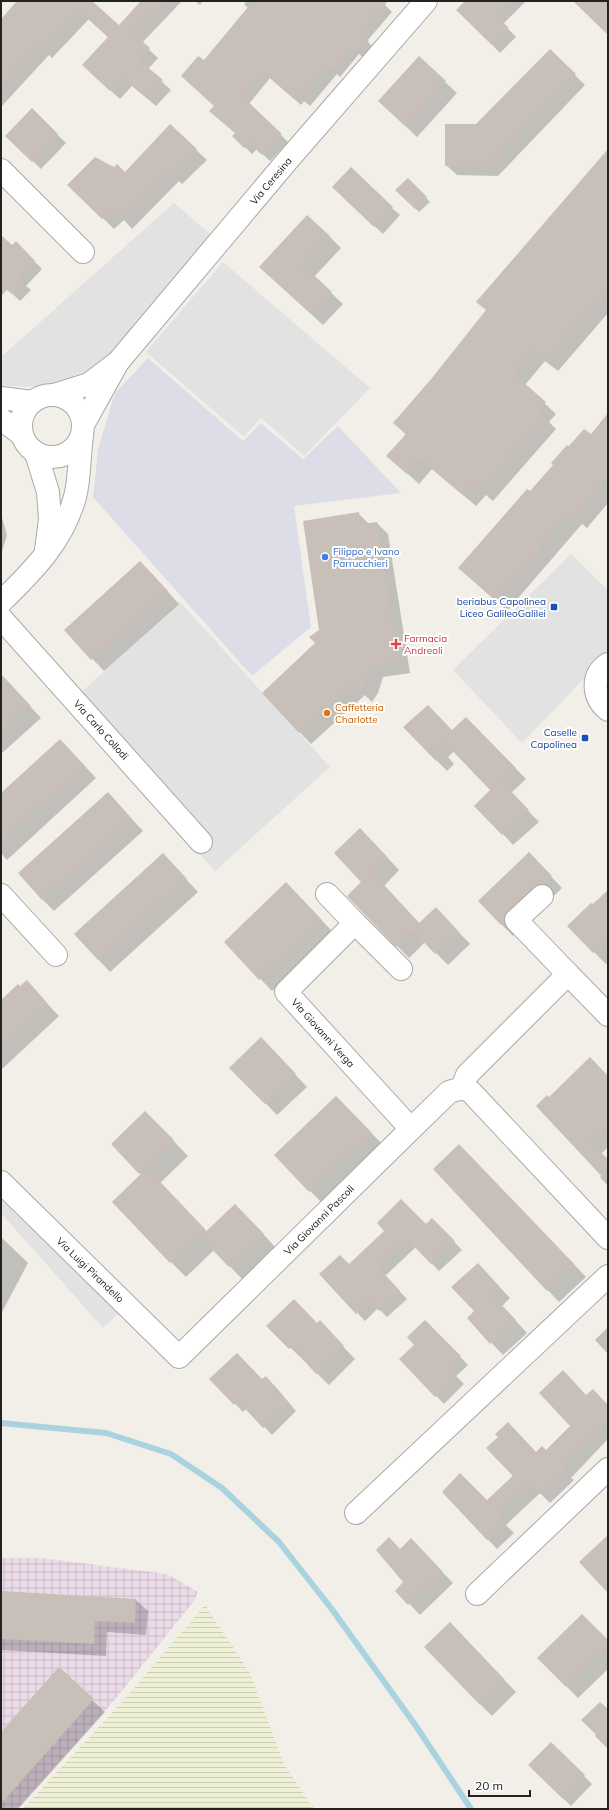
<svg xmlns="http://www.w3.org/2000/svg" width="609" height="1810" viewBox="0 0 609 1810" font-family="Mulish,sans-serif">
<defs>
<pattern id="industrial-grid" width="8" height="8" patternUnits="userSpaceOnUse"><rect width="8" height="8" fill="#ebdbe8"/><path d="M0 4h8M4 0v8" fill="none" stroke="#c9bcc7"/></pattern>
<pattern id="farmland-rules" width="6" height="5" patternUnits="userSpaceOnUse"><rect width="6" height="5" fill="#eef0d5"/><path d="M0 2.5h6" fill="none" stroke="#ccceb7"/></pattern>
</defs>
<rect width="100%" height="100%" fill="#f2efe9"/>
<path fill="url(#industrial-grid)" d="M1,1558h40l126,16 31,18 -4,9 -77,96 -100,112h-16z"/>
<path fill="url(#farmland-rules)" d="M205,1605l45,68 34,91 30,45h-291l98,-106z"/>
<g fill="#e2e2e2">
<path d="M174,203l36,31 -99,122 -19,13 -36,13 -19,5 -36,-1v-29z"/>
<path d="M223,262l147,126 -66,68 -43,-38 -17,19 -98,-85z"/>
<path d="M571,554l37,36v64l-86,89 -69,-73z"/>
<path d="M180,602l150,165 -115,104 -150,-164z"/>
<path d="M1,1190l126,116 -24,22 -102,-115z"/>
</g>
<path fill="#dddde8" d="M148,358l95,83 18,-18 42,36 35,-33 63,67 -107,13 17,121 -59,49 -159,-179 5,-48 17,-56z"/>
<g fill="#0003">
<path d="M18,1h64l37,25 22,-25h41l-40,42 16,15 -10,11 23,21 -15,16 -24,-20 -12,13 -28,-25 17,-36 -20,-19 -37,39 -3,-3 -48,52v-72z"/>
<path d="M195,1h8l-3,4z"/>
<path d="M247,1h134l11,11 -25,29 8,8 -9,11 -7,-6 -19,23 -3,-3 -27,32 -6,-5 -3,4 -31,-27 -21,26 39,38 -18,19 -13,-12 -5,5 -18,-18 2,-3 -21,-27 -11,-44 44,-54 -4,-4z"/>
<path d="M467,1h59l-23,23 13,13 -16,16 -42,-43z"/>
<path d="M550,51l35,34 -87,91 -41,-1 -11,-10 31,-40z"/>
<path d="M445,82l12,11 -40,44 -26,-25z"/>
<path d="M32,110l34,33 -25,26 -34,-33z"/>
<path d="M196,150l11,10 -25,24 -3,-3 -47,48 -8,-9 -10,9 -45,-44 56,-12z"/>
<path d="M608,150v163l-50,58 -13,-10 -20,24 31,29 -7,8 7,7 -63,72 -7,-6 -10,11 -44,-37 -13,15 -31,-28 18,-21 -11,-12 38,-44 54,-68z"/>
<path d="M408,179l22,23 -11,10 -22,-22z"/>
<path d="M341,195l51,13 8,7 -17,19z"/>
<path d="M1,236l11,11 4,-5 26,27 -16,17 5,4 -11,11 -19,-18z"/>
<path d="M329,236l12,12 -27,29 29,27 -20,21 -51,-47z"/>
<path d="M608,415v88l-21,25 -5,-4 -75,87 -48,-43 71,-75 39,-45 22,-12z"/>
<path d="M358,513l11,11 8,-1 11,11 22,139 -27,4 -5,16 -6,9 -7,-7 -54,49 -48,-51 53,-49z"/>
<path d="M1,514l6,21 -6,20z"/>
<path d="M152,574l27,30 -75,67 -39,-41z"/>
<path d="M1,684l16,8 24,26 -40,36z"/>
<path d="M466,718l60,61 -15,14 28,29 -26,23 -10,-11 -11,-44 -38,-39 -6,6 6,7 -7,7 -43,-44 48,5z"/>
<path d="M60,740l36,38 -89,82 -6,-7v-58z"/>
<path d="M108,793l35,38 -89,80 -12,-12z"/>
<path d="M372,841l27,29 -15,16 36,38 27,-4 23,24 -22,21 -23,-23 -16,16 -61,-62 14,-14z"/>
<path d="M163,854l35,38 -88,80 -35,-38z"/>
<path d="M540,865l22,23 -7,7 -10,3 -32,38 -34,-35z"/>
<path d="M608,891v71l-2,2 -38,-38z"/>
<path d="M297,895l36,37 -61,59 -47,-49z"/>
<path d="M38,994l21,22 -58,54v-69z"/>
<path d="M273,1051l34,36 -30,28 -46,-47z"/>
<path d="M608,1077v70l-7,7 7,7v25l-8,-9 2,-2 -53,-77z"/>
<path d="M348,1109l35,36 -61,58 -47,-48z"/>
<path d="M160,1127l28,29 -28,27 47,49 43,-12 28,30 -33,32 -31,-32 -28,27 -15,-15 -30,-88 -29,-30z"/>
<path d="M471,1157l115,120 -27,25 -125,-133z"/>
<path d="M432,1219l30,31 -23,21 -23,-24 -31,29 22,23 -20,18 -9,-9 -13,13 -45,-47 29,-9 77,-40z"/>
<path d="M1,1237l27,26 -27,51z"/>
<path d="M489,1276l21,22 -8,8 25,27 -24,22 -35,-37 8,-7z"/>
<path d="M425,1321l43,44 -12,11 8,8 -20,20 -44,-45 15,-14z"/>
<path d="M317,1324l14,10 24,25 -26,26 -61,-59z"/>
<path d="M608,1327v27l-13,-14z"/>
<path d="M211,1379l51,1 12,5 22,26 -24,24 -25,-27 -4,4z"/>
<path d="M608,1406v33l-37,39 3,2 -24,23 -10,-10 -34,32 8,8 -17,16 -54,-57 44,9 49,-48 11,-1 24,-26z"/>
<path d="M401,1550l21,1 31,32 -33,32 -23,-24 8,-9z"/>
<path d="M1,1592l135,8 12,11 -2,24 -39,-3 -1,24 -105,-6z"/>
<path d="M461,1635l55,57 -24,24 -12,-12z"/>
<path d="M608,1641v28l-30,29 -12,-12z"/>
<path d="M59,1669l46,43 -87,97h-17v-76z"/>
<path d="M608,1711v38l-13,-13z"/>
<path d="M551,1743l41,41 -21,22 -34,-33z"/>
</g>
<g fill="none" stroke-linecap="round" stroke-linejoin="round">
<path stroke="#aad3df" stroke-width="6" d="M1,1423l105,10 65,21 51,34 57,54 52,66 85,118 55,83"/>
</g>
<g fill="#c7bfb8">
<path d="M17,1h75l27,24 22,-24h24l-31,33 16,14 -11,12 24,20 -16,17 -24,-19 -13,13 -28,-26 26,-28 -30,-27 -37,39 -2,-3 -38,40v-67z"/>
<path d="M253,1h135l-28,33 9,7 -11,13 -7,-6 -19,22 -3,-2 -27,31 -5,-4 -3,4 -31,-27 -21,24 40,38 -20,21 -13,-12 -5,5 -12,-12 3,-3 -26,-22 5,-5 -33,-30 17,-20 6,4z"/>
<path d="M465,1h45l-14,14 13,13 -17,17 -36,-35z"/>
<path d="M573,1h35v34z"/>
<path d="M550,49l26,25 -88,93 -43,-1v-42h31z"/>
<path d="M419,56l27,25 -41,45 -27,-25z"/>
<path d="M32,108l26,26 -26,28 -27,-26z"/>
<path d="M170,124l27,25 -27,25 -2,-3 -47,48 -9,-9 -10,9 -35,-34 28,-28 19,10 3,-3 8,8z"/>
<path d="M608,149v141l-62,71 -12,-10 -20,23 32,28 -8,9 7,6 -64,73 -7,-6 -10,12 -44,-37 -13,15 -21,-18 20,-22 -13,-11 39,-45 54,-68 -10,-8z"/>
<path d="M351,167l42,40 -19,20 -42,-40z"/>
<path d="M408,178l19,19 -12,12 -20,-19z"/>
<path d="M307,215l23,21 -27,29 29,27 -21,22 -52,-47z"/>
<path d="M1,235l11,10 4,-4 19,20 -16,16 5,5 -12,12 -5,-4 -6,6z"/>
<path d="M608,413v65l-33,39 -5,-4 -75,87 -37,-32 69,-79 3,2 23,-26 -2,-2 16,-18 2,1 15,-17 7,5z"/>
<path d="M359,512l2,12 16,-2 22,140 -27,4 -3,10 -9,16 -7,-8 -54,49 -37,-40 53,-50 -6,-6 10,-7 -16,-109z"/>
<path d="M140,561l28,30 -77,69 -27,-30z"/>
<path d="M1,674l29,31 -29,27z"/>
<path d="M428,705l24,25 14,-13 50,51 -14,14 27,28 -27,25 -28,-29 16,-16 -47,-49 -5,5 6,7 -8,8 -33,-34z"/>
<path d="M60,739l25,27 -84,77v-50z"/>
<path d="M108,792l24,27 -90,81 -24,-27z"/>
<path d="M360,828l28,30 -15,15 46,50 17,-16 23,25 -24,22 -22,-23 -17,16 -49,-51 14,-14 -27,-29z"/>
<path d="M529,852l23,24 -9,8 -9,3 -26,24 -4,5v6l-3,3 -23,-24z"/>
<path d="M163,853l24,26 -89,81 -24,-26z"/>
<path d="M286,882l36,38 -63,60 -35,-38z"/>
<path d="M608,890v49l-15,14 -26,-27 24,-23 2,1z"/>
<path d="M27,980l21,24 -47,44v-48l17,-16 2,2z"/>
<path d="M261,1037l35,37 -31,30 -36,-36z"/>
<path d="M590,1057l18,19v49l-18,17 18,17v24l-72,-77 11,-11 2,2z"/>
<path d="M336,1096l36,37 -63,59 -35,-37z"/>
<path d="M145,1111l29,29 -35,34 -28,-30z"/>
<path d="M459,1144l116,121 -28,26 -114,-122z"/>
<path d="M147,1168l58,61 -35,34 -58,-61z"/>
<path d="M401,1199l25,25 6,-6 23,23 -24,23 -23,-24 -29,28 21,23 -21,20 -9,-10 -14,13 -37,-40 21,-19 9,9 35,-33 -7,-8z"/>
<path d="M235,1204l29,30 -35,33 -29,-30z"/>
<path d="M478,1263l21,23 -8,8 25,26 -26,24 -23,-26 7,-7 -23,-24z"/>
<path d="M294,1299l23,24 3,-3 24,26 -28,28 -24,-27 -3,2 -23,-23z"/>
<path d="M425,1320l36,36 -12,11 8,9 -22,21 -36,-38 15,-14 -7,-8z"/>
<path d="M237,1353l25,26 4,-3 23,27 -26,25 -25,-27 -4,4 -25,-26z"/>
<path d="M563,1370l23,25 7,-6 15,16v16l-45,47 3,2 -26,24 -9,-10 -34,31 8,8 -18,17 -45,-48 18,-19 27,27 26,-24 -27,-28 12,-11 -3,-3 13,-12 28,30 6,-6 4,4 24,-24 -31,-33z"/>
<path d="M608,1535v58l-29,-31z"/>
<path d="M389,1537l11,12 11,-11 32,34 -35,33 -13,-14 8,-9 -27,-32z"/>
<path d="M1,1591l135,8 -1,24 -40,-2 -1,23 -93,-5z"/>
<path d="M582,1614l26,26v6l-42,41 -29,-29z"/>
<path d="M450,1622l55,58 -25,25 -56,-58z"/>
<path d="M59,1667l35,32 -93,105v-72z"/>
<path d="M600,1702l8,7v37l-27,-26z"/>
<path d="M551,1742l34,33 -22,24 -35,-34z"/>
</g>
<g fill="none" stroke-linecap="round" stroke-linejoin="round">
<g stroke="#a9a9a9" stroke-width="24">
<g id="minor">
<path d="M1,170l82,82"/>
<path d="M118,362l169,-201 139,-160"/>
<path d="M54,395l35,-11 29,-22 -35,63"/>
<circle cx="52" cy="426" r="31"/>
<path d="M1,398l31,4"/>
<path d="M1,419l20,15"/>
<path d="M36,453l12,39 2,27 -4,31"/>
<path d="M1,602c32,-31 62,-61 74,-105 5,-19 4,-41 7,-61"/>
<path d="M1,618l200,224"/>
<path d="M608,664c-18,11 -15,34 0,46"/>
<path d="M327,894l28,29"/>
<path d="M1,895l55,60"/>
<path d="M401,969l-46,-46 -69,69 125,137"/>
<path d="M568,974l40,41"/>
<path d="M462,1088l9,4 137,146"/>
<path d="M1,1182l178,175 232,-228 38,-37 13,-4 5,-13 101,-101 -52,-54 26,-24"/>
<path d="M356,1513l252,-237"/>
<path d="M477,1594l131,-125"/>
</g>
</g>
<use href="#minor" stroke="#fff" stroke-width="22"/>
</g>
<circle fill="#3f7fe0" stroke="#fff" stroke-width="1.5" cx="325" cy="557" r="4"/>
<g fill="#1a4fb4" stroke="#fff" stroke-width="1.5">
<rect x="550" y="603" width="8" height="8" rx="2"/>
<rect x="581" y="734" width="8" height="8" rx="2"/>
</g>
<path fill="#e0444e" stroke="#fff" stroke-width="1.5" d="M394 638h4v4h4v4h-4v4h-4v-4h-4v-4h4z"/>
<circle fill="#e8710a" stroke="#fff" stroke-width="1.5" cx="327" cy="713" r="4"/>
<g text-anchor="middle" dominant-baseline="central" stroke-width="4" stroke-linejoin="round" paint-order="stroke">
<g font-size="10" fill="#222" stroke="#fff">
<text transform="translate(271 181) rotate(-50)">Via Ceresina</text>
<text transform="translate(101 730) rotate(48)">Via Carlo Collodi</text>
<text transform="translate(323 1033) rotate(48)">Via Giovanni Verga</text>
<text transform="translate(319 1220) rotate(-45)">Via Giovanni Pascoli</text>
<text transform="translate(90 1270) rotate(44)">Via Luigi Pirandello</text>
</g>
<g font-size="10" fill="#366cbe" stroke="#fff" text-anchor="start">
<text x="333" y="551">Filippo e Ivano<tspan x="333" dy="12">Parrucchieri</tspan></text>
</g>
<g font-size="10" fill="#164399" stroke="#fff" text-anchor="end">
<text x="546" y="601">beriabus Capolinea<tspan x="546" dy="12">Liceo GalileoGalilei</tspan></text>
<text x="577" y="732">Caselle<tspan x="577" dy="12">Capolinea</tspan></text>
</g>
<g font-size="10" fill="#be3a42" stroke="#fff" text-anchor="start">
<text x="404" y="638">Farmacia<tspan x="404" dy="12">Andreoli</tspan></text>
</g>
<g font-size="10" fill="#c56008" stroke="#fff" text-anchor="start">
<text x="335" y="707">Caffetteria<tspan x="335" dy="12">Charlotte</tspan></text>
</g>
</g>
<rect width="609" height="1810" fill="none" stroke="#222222" stroke-width="4"/>
<path d="M469 1790v6h61v-6" fill="none" stroke="#222222" stroke-width="2"/>
<text x="475" y="1790" font-size="12" fill="#222222" stroke="#ffffff" stroke-width="3" paint-order="stroke">20 m</text>
</svg>
